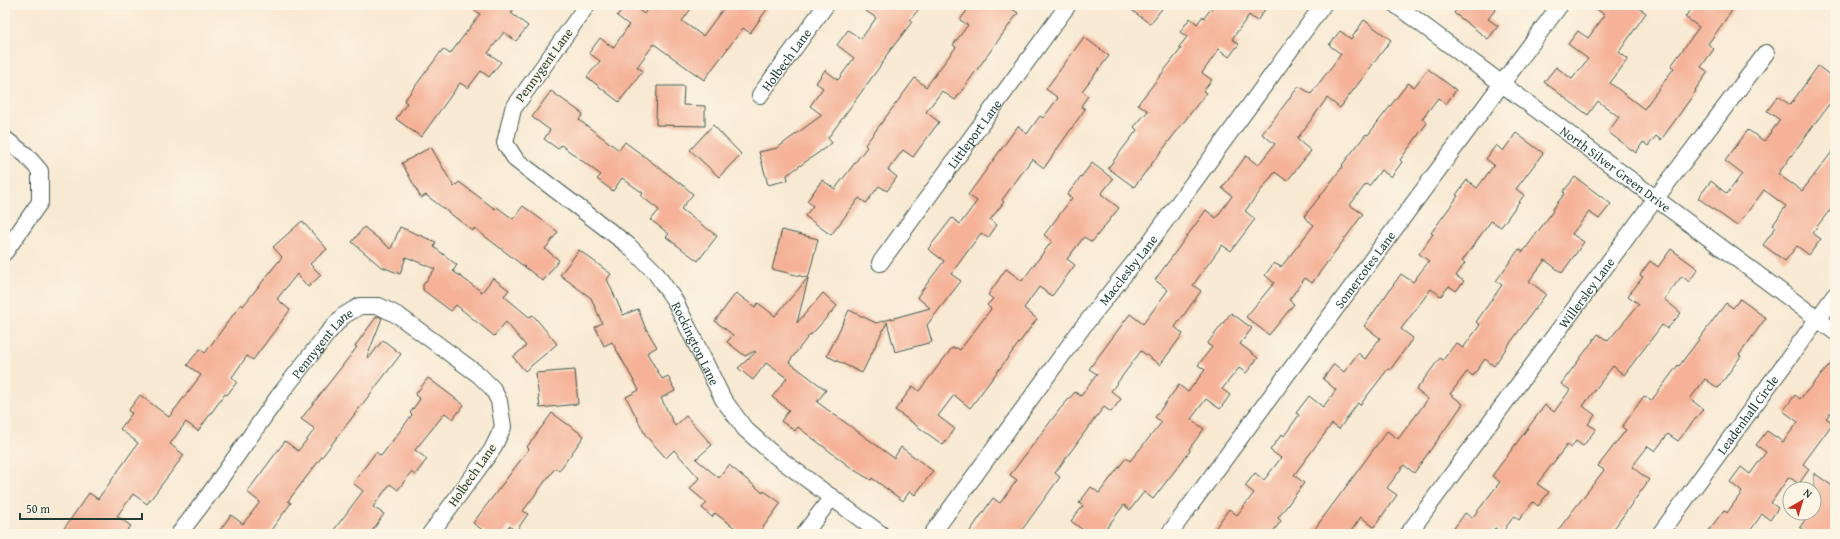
<svg xmlns="http://www.w3.org/2000/svg" width="1840" height="539" viewBox="0 0 1840 539" font-family="'Gentium Book Plus',serif">
<rect width="100%" height="100%" fill="#fcf5e5"/>
<filter id="ink" filterUnits="userSpaceOnUse"><feTurbulence type="fractalNoise" baseFrequency=".025" numOctaves="2"/><feDisplacementMap in="SourceGraphic" scale="8" xChannelSelector="R" yChannelSelector="G"/><feConvolveMatrix kernelMatrix="1 2 1 2 8 2 1 2 1" color-interpolation-filters="sRGB"/></filter>
<filter id="wash" filterUnits="userSpaceOnUse"><feTurbulence type="fractalNoise" baseFrequency=".012" numOctaves="4" result="noise"/><feDisplacementMap in="SourceGraphic" scale="16" xChannelSelector="R" yChannelSelector="G"/><feGaussianBlur stdDeviation="0.9" result="paint"/><feColorMatrix in="noise" values="0 0 0 0 0 0 0 0 0 0 0 0 0 0 0 0 0 1.4 0 .05"/><feComposite in="paint" operator="in"/></filter>
<g filter="url(#wash)">
<rect width="100%" height="100%" fill="#f8e9d3"/>
<g id="blocks">
<g fill="#f5b298">
<path d="M469,5h48l-6,8 17,13 -12,15 -12,-9 -16,21 13,9 -12,15 -8,-6 -13,17 -8,-5 -39,54 -25,-18 11,-16 -3,-2 39,-52 7,5 30,-40z"/>
<path d="M625,5h7l12,9 7,-9h43l-12,16 21,15 23,-31h44l-20,28 -7,-5 -39,52 -50,-36 -17,23 6,4 -24,31 -32,-25 13,-16 -11,-8 11,-15 13,10 16,-23 -12,-9z"/>
<path d="M858,5h64l-12,15 2,2 -27,35 1,1 -58,80 4,5 -45,32 1,5 -20,5 -9,-33 18,-4 45,-33 -12,-9 13,-18 -7,-5 9,-13 13,10 16,-22 -17,-13 11,-15 13,9 15,-21z"/>
<path d="M971,5h36l11,8 -63,87 -13,-9 -16,21 13,10 -26,35 -10,-7 -15,20 9,7 -10,14 -8,-5 -13,17 -7,-5 -28,37 -26,-19 8,-10 -6,-5 15,-21 13,9 32,-42 -2,-2 50,-67 11,9 30,-40 -3,-2 15,-20 -8,-5z"/>
<path d="M1125,5h40l-15,19z"/>
<path d="M1214,5h54l-11,16 -8,-6 -17,24 7,5 -10,13 -10,-8 -17,24 10,7 -9,11 3,2 -72,94 -26,-19 29,-38 -3,-3 14,-16 -10,-7 43,-55 -2,-2 8,-10 -7,-5 10,-14 7,6 6,-8 1,2z"/>
<path d="M1460,5h39l-11,14 10,7 -10,13 -34,-26z"/>
<path d="M1591,5h43l12,8 -27,39 9,7 -18,24 34,26 30,-41 -3,-2 28,-39 -14,-10 9,-12h42l-28,39 6,5 -13,18 7,5 -13,18 1,1 -35,49 -5,-4 -8,10 -5,-4 -7,11 -28,-21 11,-15 -21,-16 -10,14 -44,-33 12,-15 16,12 16,-20 -20,-15 10,-13 10,7 17,-23z"/>
<path d="M1364,20l27,20 -51,68 -13,-10 -30,41 14,12 -24,30 -12,-9 -30,39 10,8 -24,32 -9,-6 -29,40 8,6 -26,36 8,7 -23,31 -19,-14 -30,40 10,8 -10,13 -7,-5 -14,18 -35,48 5,4 -41,57h-51l25,-36 7,5 17,-23 -7,-5 50,-66 15,-17 6,4 16,-22 -8,-5 41,-55 13,10 25,-34 -13,-10 51,-70 10,8 16,-22 -10,-8 24,-32 12,9 17,-21 -13,-10 37,-48 12,8 30,-40 -12,-9 11,-14 11,8z"/>
<path d="M1084,37l25,19 -27,35 6,5 -7,10 4,3 -41,59 -12,-9 -30,41 2,2 -14,18 7,5 -9,13 -7,-5 -30,41 10,7 -34,44 5,17 -37,10 -8,-30 -25,51 -35,-17 22,-46 27,13 54,-15 -13,-11 27,-36 -16,-12 24,-31 8,6 17,-23 -9,-6 50,-69 9,8 13,-18 3,2 15,-20 -12,-9z"/>
<path d="M1818,66l17,13v17l-57,78 24,17 33,-43v67l-6,-4 -17,22 9,6 -12,16 -12,-9 -12,15 -22,-16 13,-18 -3,-2 13,-19 -22,-16 -27,36 -39,-28 13,-17 16,13 15,-20 -17,-13 23,-31 16,11 16,-21 -13,-9 11,-15 12,9z"/>
<path d="M1428,69l28,21 -10,14 -8,-6 -16,21 5,4 -27,37 2,2 -11,15 -10,-7 -12,16 -3,-2 -16,21 13,9 -51,69 -7,-5 -16,22 5,4 -25,31 -23,-18 28,-34 -9,-8 9,-12 7,4 33,-42 -10,-8 39,-51 -1,-1 24,-31 2,1 40,-52 6,4z"/>
<path d="M657,86h27l-1,19 22,1v20l-49,-1z"/>
<path d="M551,91l32,23 -4,6 40,30 6,-8 60,45 8,7 -12,15 36,27 -19,25 -32,-24 3,-3 -18,-14 8,-10 -18,-14 2,-3 -21,-15 -9,13 -16,-12 4,-4 -40,-30 -3,4 -14,-10 6,-9 -18,-13z"/>
<path d="M713,125l28,29 -22,23 -29,-27z"/>
<path d="M1516,133l27,20 -27,36 8,6 -23,32 -10,-6 -29,40 3,2 -9,13 8,5 -8,10 -7,-5 -8,10 -10,-7 -30,40 12,9 -23,32 -2,-1 -28,36 -2,-2 -19,26 -7,-5 -38,51 10,8 -26,35 3,3 -10,13h-60l18,-25 8,6 17,-22 -9,-7 10,-13 9,7 17,-22 -11,-8 12,-16 2,2 15,-21 -3,-2 13,-17 14,11 13,-17 -13,-11 11,-15 10,8 14,-19 7,6 15,-21 -16,-12 37,-52 12,8 16,-21 -10,-7 14,-20 -2,-1 27,-37 -2,-1 11,-15 10,8 17,-23 -8,-6 10,-14 7,6z"/>
<path d="M431,147l23,40 5,-5 36,27 2,-2 16,12 10,-13 35,26 -13,17 14,11 -16,21 -69,-53 -1,3 -47,-36 -5,3 -19,-35z"/>
<path d="M1092,163l21,16 -12,15 18,14 -27,34 -8,-5 -17,22 8,6 -23,31 -13,-9 -15,21 13,11 -67,89 -16,-13 -16,21 17,13 -12,16 -48,-35 18,-24 6,5 33,-43h5l3,2 31,-41 -4,-4 6,-6 -5,-4 18,-26 16,12 30,-40 -8,-6 28,-37 -5,-3z"/>
<path d="M1575,177l36,27 -12,15 -10,-7 -17,22 12,8 -22,31 -17,-13 -16,21 17,13 -41,56 -11,16 -9,-7 -12,17 -6,-4 -17,22 13,10 -49,69 -10,-8 -17,23 10,7 -23,32 -13,-10 -12,17h-38l76,-103 11,8 30,-40 -12,-9 24,-32 3,2 13,-17 7,5 17,-23 -4,-3 26,-37 -6,-4 23,-32 4,3 30,-41 -1,-1 13,-17 -2,-1z"/>
<path d="M302,221l25,28 -17,15 11,11 -13,12 -11,-13 -20,25 13,11 -37,50 -6,-4 -15,21 5,5 -10,13 -2,-1 -27,37 -12,-9 -16,22 14,11 -37,49 -14,-10 -16,22 14,10 -7,8h-64l29,-41 9,6 40,-56 -18,-14 12,-16 -4,-2 12,-16 29,22 32,-42 -14,-10 13,-16 5,4 36,-49 2,2 39,-49 -9,-10z"/>
<path d="M364,227l27,22 9,-22 36,15 -2,5 23,18 -4,6 29,21 11,-14 16,12 -5,6 25,21 4,-2 24,29 -32,27 -12,-14 13,-11 -20,-24 -12,14 -38,-31 -5,6 -28,-21v-5l12,-16 -29,-12 -6,17 -20,-8 -28,-24z"/>
<path d="M782,230l36,9 -21,84 26,-30 14,13 -26,29 -1,-1 -21,28 37,28 -9,12 77,56 7,-11 32,24 -18,24 -5,-4 -7,10 -31,-23 -1,2 -17,-10 -56,-43 -3,4 -14,-10 8,-11 -17,-13 15,-19 -21,-15 -13,17 -15,-12 18,-16 -1,-1 -10,5 -18,-14 6,-7 -18,-14 21,-28 19,14 3,-4 17,13 33,-38 -36,-9z"/>
<path d="M1671,249l27,20 -9,13 -7,-6 -18,23 17,14 -14,16 -5,-4 -38,50 -11,-9 -30,40 12,9 -7,9 8,5 -13,17 -7,-5 -5,7 -4,-3 -30,39 12,8 -11,14 -5,-4 -14,18 -5,-4 -12,17 -7,-5 -5,6h-40l15,-21 7,5 28,-36 -8,-6 53,-71 9,7 16,-22 -9,-6 37,-50 10,7 31,-37 -11,-8 15,-19 -3,-2 10,-14 8,6z"/>
<path d="M579,250l32,24 -4,5 16,36 15,-6 7,18 12,20 -10,6 15,26 6,-3 7,15 -14,7 14,28 11,-10 26,29 -16,14 23,19 10,-13 34,28 1,-2 17,12 -23,31h-15l-28,-21 -3,4 -10,-9 5,-5 -17,-14 9,-11 -25,-28 -8,8 -20,-22 -20,-39 13,-7 -27,-48 -8,4 -9,-19 7,-4 -11,-25 -31,-23z"/>
<path d="M1740,299l26,19 -27,37 2,1 -23,32 -13,-9 -15,20 13,10 -25,32 -10,-7 -13,17 -7,-5 -16,21 17,13 -39,54h-55l49,-64 -6,-4 28,-36 -4,-3 22,-31 7,5 27,-36 1,1 47,-63 7,5z"/>
<path d="M1231,313l21,15 -12,16 18,14 -12,15 -7,-5 -17,21 8,6 -10,14 -14,-10 -15,20 13,10 -15,20 1,2 -37,48 -9,-7 -14,18 -6,-5 -22,29h-14l-17,-13 12,-15 -4,-3 12,-16 8,6 27,-35 4,3 32,-39 -7,-5 24,-32 9,7 17,-22 -7,-5 14,-18 -5,-3z"/>
<path d="M377,316l5,2 -15,39 2,1 14,-18 18,14 -113,147 3,2 -23,31h-51l14,-19 12,9 17,-22 -13,-10 38,-51 13,10 17,-22 -14,-10 56,-72 -2,-1z"/>
<path d="M1835,359v49l-9,10 7,5 -30,41 6,5 -10,15 -10,-7 -18,26 7,5 -8,12 -8,-6 -14,20h-42l18,-24 3,3 15,-21 -12,-10 11,-15 9,7 16,-22 -10,-7 11,-14 16,11 15,-20 -15,-11 12,-16 5,4z"/>
<path d="M575,370l3,34 -38,4 -4,-35z"/>
<path d="M428,378l36,27 -11,14 -8,-6 -30,37 12,9 -12,16 -4,-3 -13,18 -8,-6 -17,23 11,7 -14,20h-39l32,-43 -10,-8 23,-31 5,4 31,-41 -2,-2 10,-14 -5,-4z"/>
<path d="M552,413l32,23 -25,35 -4,-3 -32,43 5,3 -12,17 -7,-5 -6,8h-15l-15,-11 56,-74 -2,-2z"/>
<path d="M1814,473l21,15v46h-26l-9,-7 10,-14h4z"/>
</g>
</g>
</g>
<g filter="url(#ink)">
<use href="#blocks" fill-opacity="0" stroke="#40574c" stroke-width="1"/>
<g fill="none" stroke-linecap="round" stroke-linejoin="round">
<g stroke="#40574c" stroke-width="18">
<g id="street">
<path id="s1" d="M587,5l-74,104 -8,34 11,17 112,85 27,27 20,29 48,98 22,30 28,25 108,80"/>
<path id="s2" d="M1396,5l439,327"/>
<path id="s3" d="M760,95l66,-90"/>
<path d="M5,139l21,16 14,16v31l-35,50"/>
<path id="s4" d="M880,263l188,-258"/>
<path id="s5" d="M179,534l29,-38 70,-99 49,-63 16,-18 17,-10h19l20,10 80,59 14,14 6,12 4,26 -11,23 -62,84"/>
<path d="M804,534l28,-37"/>
<path id="s6" d="M932,534l150,-206 65,-82 176,-241"/>
<path id="s7" d="M1169,534l391,-529"/>
<path id="s8" d="M1408,534l248,-336 110,-145"/>
<path id="s9" d="M1660,534l175,-239"/>
</g>
</g>
<use href="#street" stroke="#fff" stroke-width="16"/>
</g>
</g>
<g text-anchor="middle" dominant-baseline="central" stroke-width="3" stroke-linejoin="round" paint-order="stroke">
<g font-size="13" fill="#1f3d34" stroke="#fcf5e5">
<text stroke="none"><textPath href="#s3" startOffset="44">Holbech Lane</textPath></text>
<text transform="translate(544 65) rotate(-54)">Pennygent Lane</text>
<text stroke="none"><textPath href="#s4" startOffset="160">Littleport Lane</textPath></text>
<text stroke="none"><textPath href="#s2" startOffset="274">North Silver Green Drive</textPath></text>
<text stroke="none"><textPath href="#s6" startOffset="329">Macclesby Lane</textPath></text>
<text stroke="none"><textPath href="#s7" startOffset="329">Somercotes Lane</textPath></text>
<text stroke="none"><textPath href="#s8" startOffset="300">Willersley Lane</textPath></text>
<text stroke="none"><textPath href="#s1" startOffset="444">Rockington Lane</textPath></text>
<text stroke="none"><textPath href="#s5" startOffset="239">Pennygent Lane</textPath></text>
<text stroke="none"><textPath href="#s9" startOffset="148">Leadenhall Circle</textPath></text>
<text transform="translate(472 475) rotate(-55)">Holbech Lane</text>
</g>
</g>
<rect width="1840" height="539" fill="none" stroke="#fcf5e5" stroke-width="20"/>
<g transform="translate(1802 501) rotate(38)"><circle r="19" fill="#fcf5e5" stroke="#a4ab9e"/>
<path d="M0-3L7 15L0 10L-7 15Z" fill="#c8321e"/>
<text y="-6" font-size="11" font-weight="bold" text-anchor="middle" fill="#1f3d34">N</text>
</g>
<path d="M20 513v6h122v-6" fill="none" stroke="#1f3d34" stroke-width="2"/>
<text x="26" y="513" font-size="12" fill="#1f3d34" stroke="#fcf5e5" stroke-width="3" paint-order="stroke">50 m</text>
</svg>
